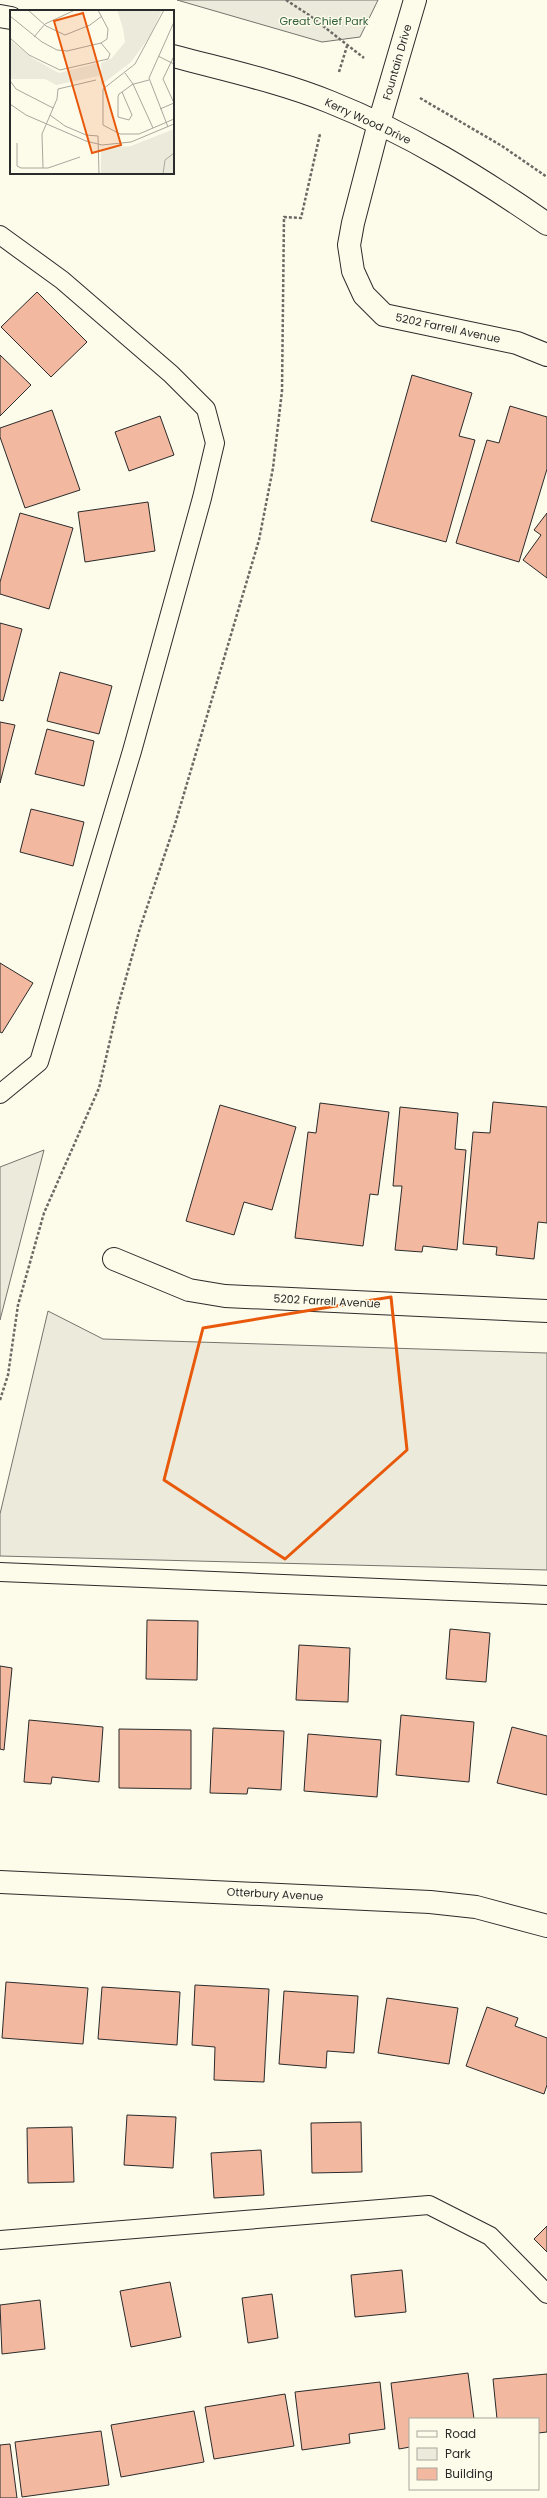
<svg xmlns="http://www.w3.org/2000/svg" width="547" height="2498" viewBox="0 0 547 2498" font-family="Poppins,sans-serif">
<rect width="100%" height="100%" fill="#fdfbea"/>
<g fill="#ecebdb" stroke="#74746e">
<path d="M177,0h201l-18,37 -38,5z"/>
<path d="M44,1150l-44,170v-153z"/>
<path d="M48,1311l55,28 444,14v217l-547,-14v-42z"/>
</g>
<g fill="#f2b8a0" stroke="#2b2b2b">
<path d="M37,292l50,50 -36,35 -50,-50z"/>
<path d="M0,355l31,30 -31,31z"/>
<path d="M412,375l60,18 -13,43 16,4 -29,102 -75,-21z"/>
<path d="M510,406l37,11v52l-28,93 -63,-19 31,-103 12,3z"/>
<path d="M52,410l28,80 -55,18 -25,-71v-9z"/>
<path d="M160,416l14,39 -45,16 -14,-39z"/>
<path d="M148,502l7,49 -70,11 -7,-50z"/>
<path d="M20,513l53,15 -24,81 -49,-15v-12z"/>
<path d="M547,513v65l-24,-18 18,-25 -7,-5z"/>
<path d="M0,623l22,6 -19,72 -3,-1z"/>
<path d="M60,672l52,14 -13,48 -52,-13z"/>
<path d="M0,722l15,3 -15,58z"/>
<path d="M47,729l47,12 -10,45 -49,-12z"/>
<path d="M31,809l53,13 -11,44 -53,-14z"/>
<path d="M0,963l33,20 -31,50 -2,-1z"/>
<path d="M493,1102l54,5v116l-9,-1 -4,37 -38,-4 1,-8 -34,-3 10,-112 17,1z"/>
<path d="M320,1103l69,9 -11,83 -8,-1 -7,52 -68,-8 13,-106 8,1z"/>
<path d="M220,1105l76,22 -24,83 -28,-8 -10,33 -48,-14z"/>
<path d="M400,1107l58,6 -3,36 11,1 -9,100 -34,-4 -1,6 -27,-2 7,-64h-9z"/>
<path d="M147,1620l51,1 -1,59 -51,-1z"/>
<path d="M450,1629l40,4 -4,49 -40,-3z"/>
<path d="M299,1645l51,3 -2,54 -52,-2z"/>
<path d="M0,1666l12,2 -8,82 -4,-1z"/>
<path d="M401,1715l73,7 -5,60 -73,-7z"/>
<path d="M29,1720l74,7 -4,55 -47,-5 -1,7 -27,-2z"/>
<path d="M512,1727l35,9v59l-50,-12z"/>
<path d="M213,1728l71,3 -3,59 -33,-2 -1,6 -37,-1z"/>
<path d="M119,1729l72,1v59l-72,-1z"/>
<path d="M308,1734l73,6 -4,57 -73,-6z"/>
<path d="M6,1982l82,6 -5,56 -81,-6z"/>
<path d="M195,1985l74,4 -5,93 -50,-2 1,-33 -23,-2z"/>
<path d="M102,1987l78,5 -3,53 -79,-6z"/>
<path d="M284,1991l74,5 -4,57 -27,-2 -1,17 -47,-4z"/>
<path d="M387,1998l71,10 -9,56 -71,-11z"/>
<path d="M487,2007l31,11 -3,8 32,12v47l-3,9 -78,-28z"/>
<path d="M127,2115l49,2 -3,51 -49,-3z"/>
<path d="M361,2122l1,50 -50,1 -1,-50z"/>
<path d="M72,2127l2,55 -46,1 -1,-55z"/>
<path d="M261,2150l3,45 -50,3 -3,-45z"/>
<path d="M547,2226v26l-13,-13z"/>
<path d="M402,2270l4,42 -51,5 -4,-42z"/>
<path d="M170,2282l11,55 -50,10 -11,-56z"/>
<path d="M272,2294l6,44 -30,5 -6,-45z"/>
<path d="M40,2300l5,49 -43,5 -2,-49z"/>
<path d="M468,2373l6,46h-64v28l-11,2 -8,-66z"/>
<path d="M547,2374v58l-9,1v-14h-41l-4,-40z"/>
<path d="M380,2382l5,47 -36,5 1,9 -48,7 -7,-58z"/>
<path d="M285,2394l9,52 -80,13 -9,-52z"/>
<path d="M194,2411l10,51 -83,15 -10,-52z"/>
<path d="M101,2431l8,54 -87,12 -7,-55z"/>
<path d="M10,2444l7,54h-17v-53z"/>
</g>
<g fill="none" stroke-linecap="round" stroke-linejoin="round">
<g stroke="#2b2b2b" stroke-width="20">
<g id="service">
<path d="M0,235l62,45 109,94 35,35 9,34 -13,55 -70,253 -93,311 -39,32"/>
<path d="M0,1572l547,23"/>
<path d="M0,2240l429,-35 61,31 57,58"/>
</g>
</g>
<g stroke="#2b2b2b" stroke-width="24">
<g id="minor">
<path d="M415,0l-36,123 -26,100 -4,22 4,26 11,24 20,20 133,28 30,12"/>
<path d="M114,1259l75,31 36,6 322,15"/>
<path d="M0,1882l430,20 46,5 71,19"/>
</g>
</g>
<g stroke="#2b2b2b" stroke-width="24">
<g id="tertiary">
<path d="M0,16l11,2"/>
<path d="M173,56c52,14 108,26 157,46 78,31 149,75 217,122"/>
</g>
</g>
<g stroke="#6a6964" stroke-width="2.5" stroke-dasharray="3 2" stroke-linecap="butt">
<path d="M286,0l23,15 55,43"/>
<path d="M339,72l8,-26"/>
<path d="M420,98l82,48 45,31"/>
<path d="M0,1400l8,-25 10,-70 26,-92 55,-125 19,-82 22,-78 35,-104 84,-284 14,-72 9,-77 2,-174 17,1 19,-84"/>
</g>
<use href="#service" stroke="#fdfbea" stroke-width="18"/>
<use href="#minor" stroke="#fdfbea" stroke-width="22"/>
<use href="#tertiary" stroke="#fdfbea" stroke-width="22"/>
</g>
<path fill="none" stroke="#e8590c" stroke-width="3" stroke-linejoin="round" d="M391,1297l16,153 -122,109 -121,-79 39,-152z"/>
<g text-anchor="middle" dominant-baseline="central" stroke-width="3" stroke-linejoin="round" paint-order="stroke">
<g font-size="11" fill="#34623c" stroke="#fdfbea">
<text x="324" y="21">Great Chief Park</text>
</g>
<g font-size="11" fill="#2b2b2b" stroke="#fdfbea">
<text transform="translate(397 62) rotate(-74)">Fountain Drive</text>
<text transform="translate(368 121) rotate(25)">Kerry Wood Drive</text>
<text transform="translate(448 328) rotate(12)">5202 Farrell Avenue</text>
<text transform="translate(327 1301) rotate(3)">5202 Farrell Avenue</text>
<text transform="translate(275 1894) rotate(3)">Otterbury Avenue</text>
</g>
</g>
<g transform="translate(10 10)">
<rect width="164" height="164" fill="#fdfbea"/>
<path d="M107,0h45l-12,26 -19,26 -30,23v-22l11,-5 13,-16 -2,-14zM0,30l22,18 27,15 39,-10 1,13 -43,9 -11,-6h-35zM164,119v45h-73v-25l30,-3z" fill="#ecebdb"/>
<path fill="none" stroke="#a9a89e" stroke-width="1" d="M18,0l18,16 19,9 25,-10 12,-9M154,0l-29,54 -32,25v36l17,9h19l35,-15M0,6l32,26 15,8 10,1 34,-8 6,-4 1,-10 -10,-19M24,27l11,-13 30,-14M0,28l19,17 31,15 48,-11 2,-5 -9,-11M148,46l16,8M164,46l-11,23 11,24M115,63l8,11 20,44M1,72l5,7 37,19M112,82l10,23 -3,5 -11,-3v-20l1,-3 3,-2 11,-8h1l15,-4M0,94l16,11 60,26 16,4 29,-3 43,-18M150,99l14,-6M40,105l15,11 21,9 12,1 1,38M158,117l-19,-49 25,-56M7,133v23l4,2h27l32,-11M33,158l-1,-34 15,-35 1,-10 38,-9M153,164l2,-14 9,-7"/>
<path fill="#e8590c" fill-opacity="0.15" stroke="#e8590c" stroke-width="2" d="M73,3l38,132 -29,8 -38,-132z"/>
<rect width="164" height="164" fill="none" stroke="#2b2b2b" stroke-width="2"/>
</g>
<rect x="409" y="2418" width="130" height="72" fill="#fdfbea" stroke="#a9a89e"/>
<rect x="417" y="2431" width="20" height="6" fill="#fdfbea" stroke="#a9a89e"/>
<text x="445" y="2438" font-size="12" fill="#2b2b2b">Road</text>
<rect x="417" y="2448" width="20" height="12" fill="#ecebdb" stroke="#a9a89e"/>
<text x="445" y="2458" font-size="12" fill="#2b2b2b">Park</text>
<rect x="417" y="2468" width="20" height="12" fill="#f2b8a0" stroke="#a9a89e"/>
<text x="445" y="2478" font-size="12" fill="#2b2b2b">Building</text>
</svg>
